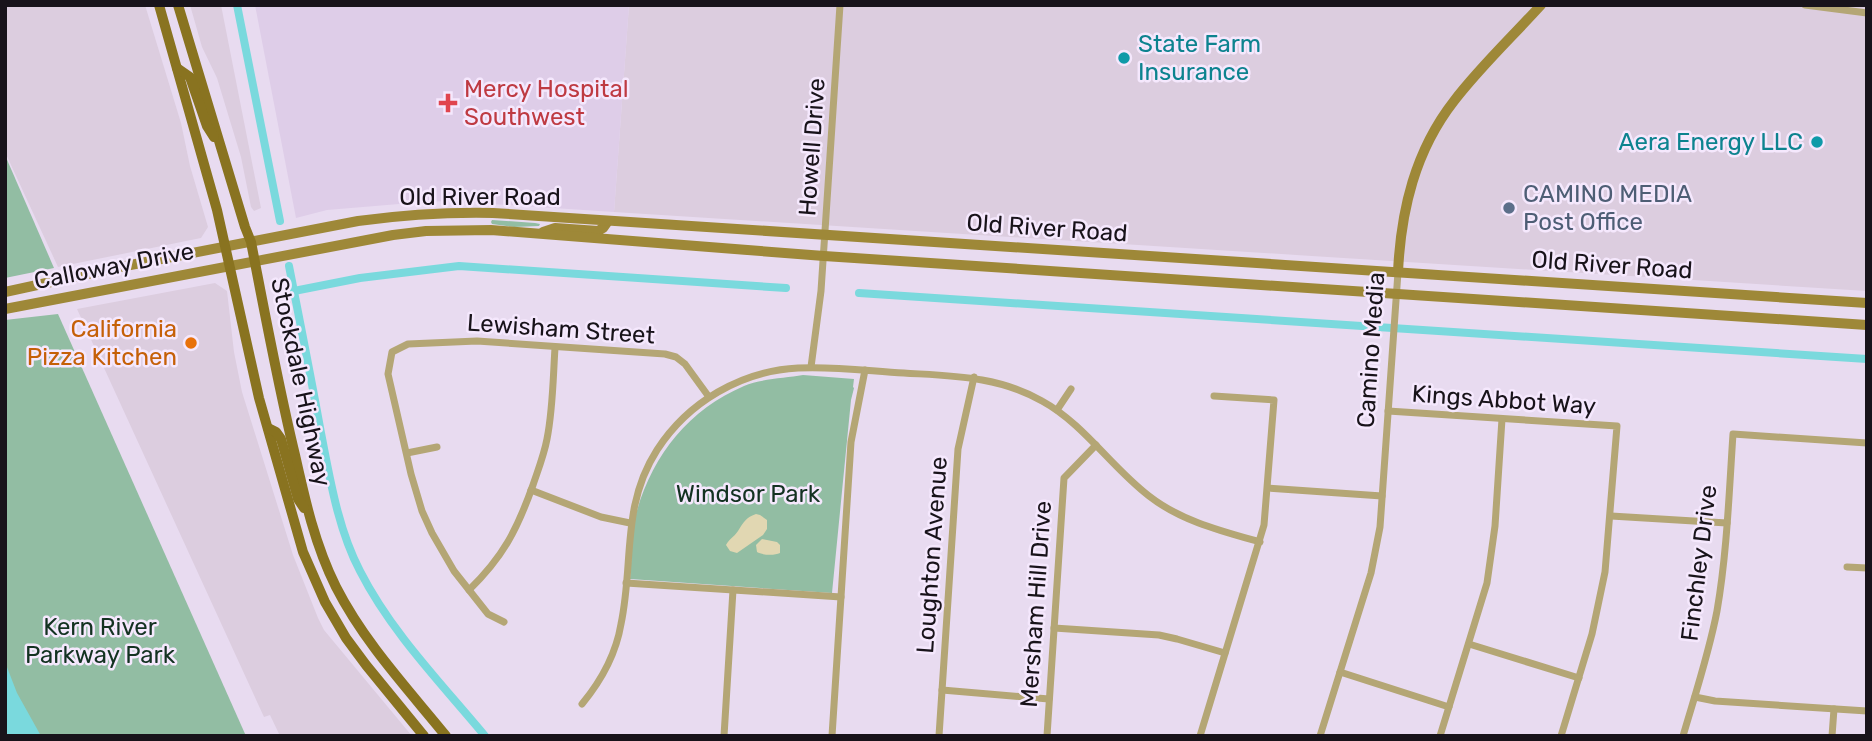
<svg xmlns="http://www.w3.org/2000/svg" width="1872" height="741" viewBox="0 0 1872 741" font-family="Rubik,sans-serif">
<rect width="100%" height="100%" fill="#e8dbf0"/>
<g fill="#dccddf">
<path d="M5,5h140l36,118 9,43 18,61 -7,11 -143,29 -53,-115z"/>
<path d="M190,5h31l40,203 -7,3 -3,-4 -10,-50 -24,-79 -15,-31z"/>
<path d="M629,5h1238v286l-1253,-79z"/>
<path d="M215,283l12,8 7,61 8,40 51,163 25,63 6,12 88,106h-132l-10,-21 -6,2 -187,-408z"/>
</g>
<path fill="#decde8" d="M255,5h374l-15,207 -169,-11 -34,2 -84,7 -31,8z"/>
<g fill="#92bda3">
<path d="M5,155l49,113 -49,10z"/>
<path d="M492,220l43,3 5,1 -1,2 -25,1 -22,-3 -1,-2z"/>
<path d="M58,314l188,422h-241v-416z"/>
<path d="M803,375l51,4 -1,8 1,1 -3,12 -19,193 -202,-14c2,-21 1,-45 6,-65 16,-58 52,-104 108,-128 16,-7 41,-8 59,-11z"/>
</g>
<g fill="#e1d7b2">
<path d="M756,514l4,1 7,5v9l-4,6 -26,18 -7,-2 -4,-6c3,-6 8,-8 12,-14 6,-9 7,-13 18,-17z"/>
<path d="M762,539l15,3 3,3v8c-6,3 -18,2 -23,-1l-1,-7z"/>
</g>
<path fill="#7ad9dd" d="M5,662l12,31 24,43h-36z"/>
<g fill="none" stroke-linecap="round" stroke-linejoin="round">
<g stroke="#7ad9dd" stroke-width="8">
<path d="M237,5l43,216"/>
<path d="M289,266c11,56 22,111 32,167 9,46 17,96 39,138 31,61 81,112 125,165"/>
<path d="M294,291l66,-13 99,-12 327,22"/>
<path d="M859,293l1008,66"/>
</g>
<g stroke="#b4a675" stroke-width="7">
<path d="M1805,5l62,8"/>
<path d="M811,367l10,-76 19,-286"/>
<path d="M1057,410l14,-21"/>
<path d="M1388,411l229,15 -12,146 -13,62 -31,102"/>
<path d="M407,453l30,-6"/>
<path d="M1268,488l114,8"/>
<path d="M531,490l70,27 29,6"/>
<path d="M1611,516l116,7"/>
<path d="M1847,567l20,1"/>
<path d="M626,583l215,14"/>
<path d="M469,590c34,-33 48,-60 64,-105 5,-15 11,-30 14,-46 6,-30 6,-61 8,-91"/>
<path d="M504,622l-16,-8 -34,-43 -22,-38 -10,-22 -11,-37 -23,-100 4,-22 16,-8 69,-3 188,13 11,3 9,7 24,33"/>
<path d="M1054,628l105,7 18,4 48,14"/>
<path d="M1469,644l110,34"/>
<path d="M1340,672l109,35"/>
<path d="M942,690l107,9"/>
<path d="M1695,697l20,4 152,10"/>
<path d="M582,704c19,-23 34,-50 39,-80 13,-61 0,-118 36,-174 31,-48 84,-79 141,-82 35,-2 71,3 106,5 48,3 95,3 138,28 42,23 69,66 107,95 32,25 72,35 111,46"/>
<path d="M724,736l9,-146"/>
<path d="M832,736l19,-294 14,-72"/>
<path d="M939,736l19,-287 16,-72"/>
<path d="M1047,736l17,-258 32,-33"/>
<path d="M1200,736l64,-211 10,-125 -60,-4"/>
<path d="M1320,736l51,-163 9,-46 18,-255"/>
<path d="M1440,736l47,-153 8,-57 7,-107"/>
<path d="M1683,736c12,-41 26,-83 34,-125 10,-58 12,-118 16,-177l134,9"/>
<path d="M1832,736l2,-27"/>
</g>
<g stroke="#9e8838" stroke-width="10">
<path d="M543,232l12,-4 43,3 5,-3 5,-7"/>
<path d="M1398,272c3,-62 17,-121 56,-171 26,-34 58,-64 87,-96"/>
<path d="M5,292l115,-25 238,-46c45,-6 89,-9 135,-8l1374,90"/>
<path d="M5,309l388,-74 33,-4 65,-1 333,26 1043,69"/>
</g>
<g stroke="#897320" stroke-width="10">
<path d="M159,5l58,205 42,188 44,154 22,50 21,36 20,27 58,71"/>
<path d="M178,5l67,222 6,15c14,72 27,143 44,213 10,45 20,90 41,132 28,55 71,101 110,149"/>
<path d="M177,68l13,9 17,49 7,11"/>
<path d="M268,428l8,4 5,7 17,60 6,9"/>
</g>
</g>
<g fill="#0f9aa8" stroke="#f5e8fd" stroke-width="2.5">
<circle cx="1124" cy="58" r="7"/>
<circle cx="1817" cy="142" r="7"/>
</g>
<path fill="#e0444e" stroke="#f5e8fd" stroke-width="2.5" d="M444.5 92.5h7v7h7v7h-7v7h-7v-7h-7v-7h7z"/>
<circle fill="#5c6f8a" stroke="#f5e8fd" stroke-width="2.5" cx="1509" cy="208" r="7"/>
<circle fill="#e8710a" stroke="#f5e8fd" stroke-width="2.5" cx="191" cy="343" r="7"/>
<g text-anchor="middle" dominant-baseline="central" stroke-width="5" stroke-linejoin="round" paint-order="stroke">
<g font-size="24" fill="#0d838f" stroke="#f5e8fd" text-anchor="start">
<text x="1138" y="44">State Farm<tspan x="1138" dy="28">Insurance</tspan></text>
<text x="1803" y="142" text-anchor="end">Aera Energy LLC</text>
</g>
<g font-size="24" fill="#be3a42" stroke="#f5e8fd" text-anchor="start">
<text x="464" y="89">Mercy Hospital<tspan x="464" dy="28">Southwest</tspan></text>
</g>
<g font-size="24" fill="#18131a" stroke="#f5e8fd">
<text transform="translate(812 147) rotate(-86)">Howell Drive</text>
<text x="480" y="197">Old River Road</text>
<text transform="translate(1047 228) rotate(4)">Old River Road</text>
<text transform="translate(1612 265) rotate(4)">Old River Road</text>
<text transform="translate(114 266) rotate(-11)">Calloway Drive</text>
<text transform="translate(561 329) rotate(4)">Lewisham Street</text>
<text transform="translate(1371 350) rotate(-86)">Camino Media</text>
<text transform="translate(301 382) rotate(78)">Stockdale Highway</text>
<text transform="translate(1504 400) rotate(4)">Kings Abbot Way</text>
<text transform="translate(932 555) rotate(-86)">Loughton Avenue</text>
<text transform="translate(1699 563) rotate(-83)">Finchley Drive</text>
<text transform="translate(1036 604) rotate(-86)">Mersham Hill Drive</text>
</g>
<g font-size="24" fill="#4e5e75" stroke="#f5e8fd" text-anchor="start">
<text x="1523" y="194">CAMINO MEDIA<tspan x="1523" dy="28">Post Office</tspan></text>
</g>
<g font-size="24" fill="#c56008" stroke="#f5e8fd" text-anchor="end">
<text x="177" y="329">California<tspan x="177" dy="28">Pizza Kitchen</tspan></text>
</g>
<g font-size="24" fill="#133221" stroke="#f5e8fd">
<text x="748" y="494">Windsor Park</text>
<text x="100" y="627">Kern River<tspan x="100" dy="28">Parkway Park</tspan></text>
</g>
</g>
<rect width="1872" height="741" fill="none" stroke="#18131a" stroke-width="14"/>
</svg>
